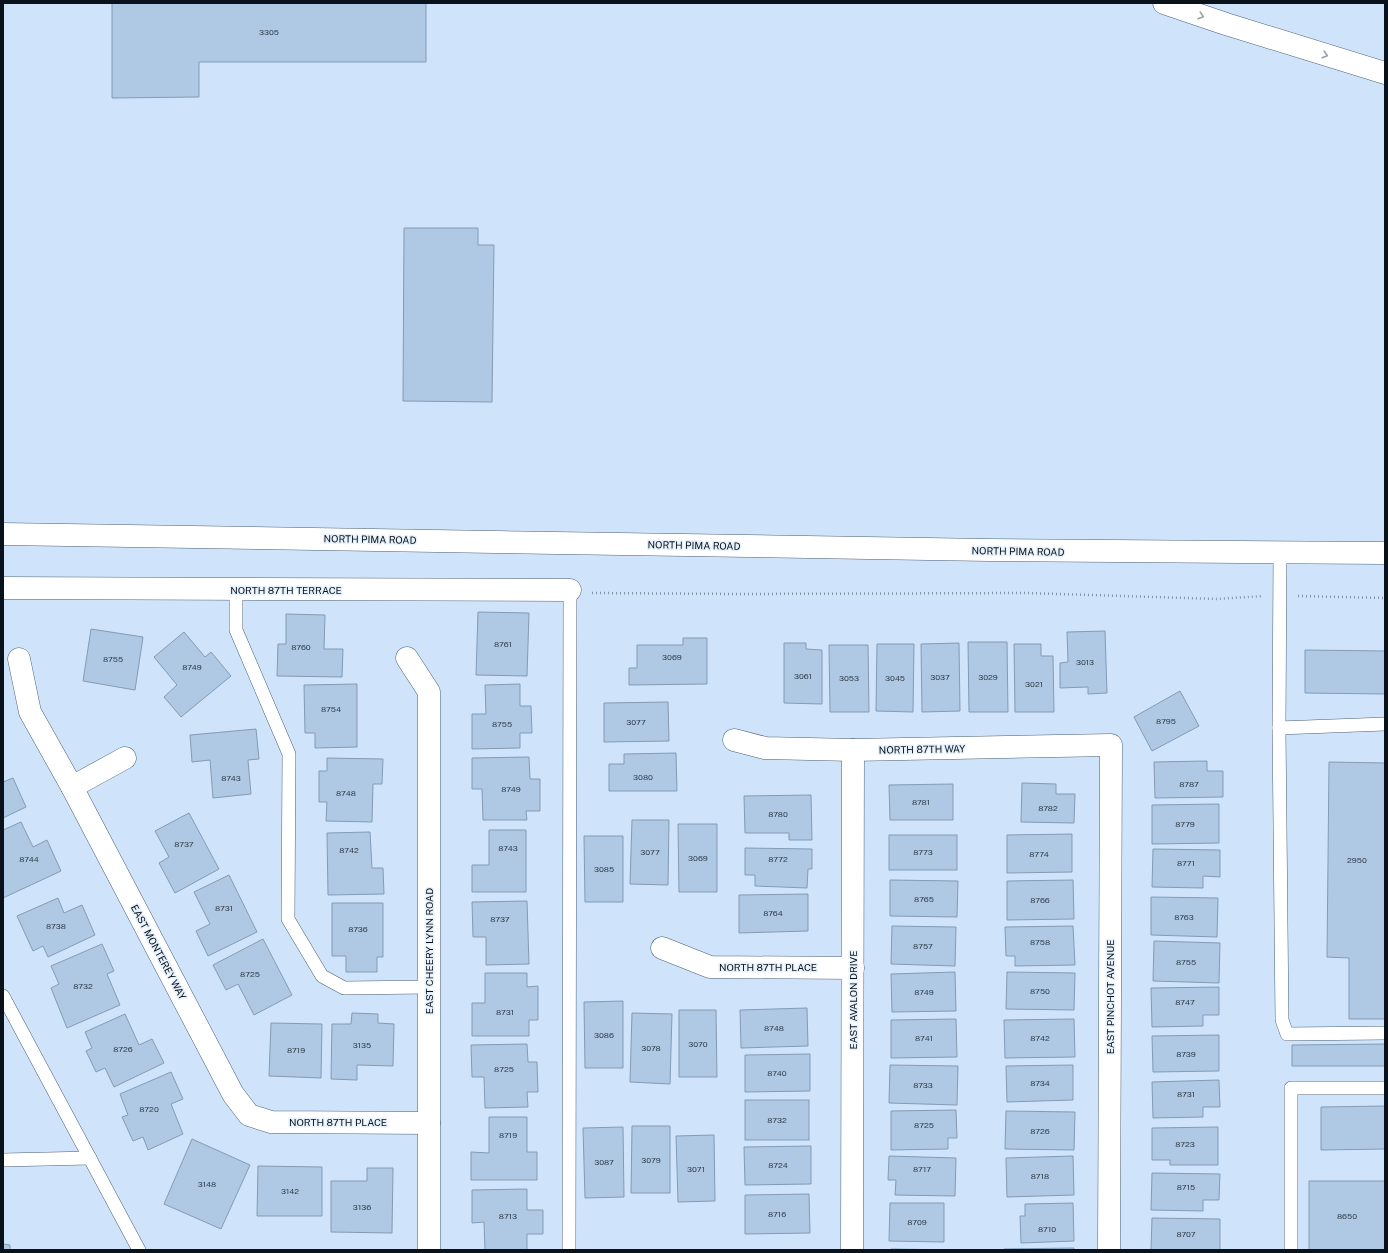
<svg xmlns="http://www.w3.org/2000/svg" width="1388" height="1253" viewBox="0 0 1388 1253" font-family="'Public Sans',sans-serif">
<rect width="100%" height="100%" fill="#cfe4fa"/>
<g fill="#afc8e3" stroke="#839bb5">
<path d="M112,3h314v59h-227v35l-87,1z"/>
<path d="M404,228h74v17h16l-2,157 -89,-1z"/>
<path d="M478,612l51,1 -2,63 -51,-1z"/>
<path d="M286,614l39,1 -1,34h19l-1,28 -65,-1 1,-32h8z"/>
<path d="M91,629l52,8 -8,53 -52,-9z"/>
<path d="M1105,631l2,62 -19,1v-7l-28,1v-25l8,-1 -1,-30z"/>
<path d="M184,632l21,25 6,-5 20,24 -50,41 -17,-20 13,-12 -23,-28z"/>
<path d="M683,638h24v46l-78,1v-17h8v-23h46z"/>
<path d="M968,642h39l1,70h-39z"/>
<path d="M784,643h22v6l16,1v54l-38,-1z"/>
<path d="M959,643l1,68 -38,1 -1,-68z"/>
<path d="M877,644h37l-1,68 -37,-1z"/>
<path d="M1014,644h27v12h12l1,56h-39z"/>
<path d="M829,645h39l1,67h-39z"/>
<path d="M1305,650l80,1v43l-80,-1z"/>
<path d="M357,684v63l-42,1v-15h-10l-1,-48z"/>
<path d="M520,684v22h11l1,27h-12v15l-48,1v-35h14l-1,-29z"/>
<path d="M1180,691l19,35 -47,25 -18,-34z"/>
<path d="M668,702l1,39 -65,1v-39z"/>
<path d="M256,729l3,30 -11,1 3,34 -38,4 -3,-38 -18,2 -2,-27z"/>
<path d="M676,753l1,38h-68v-27h15v-10z"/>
<path d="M529,757l1,22h10v32h-14l1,9h-44l-1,-31h-10v-31z"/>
<path d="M327,758l56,1 -1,25h-9l-1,38 -46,-1 1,-19h-8v-31h8z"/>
<path d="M1207,761v10h16v26l-68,1 -1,-36z"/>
<path d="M1329,762l56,1v256h-36v-61l-22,-1z"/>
<path d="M13,778l13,29 -23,11v-36z"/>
<path d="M1022,783l34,1v10h19l-1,29 -53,-1z"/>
<path d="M953,784v36h-63l-1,-35z"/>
<path d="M811,795l1,45h-23v-7h-44l-1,-37z"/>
<path d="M1219,804v39l-67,1v-39z"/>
<path d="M189,813l30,56 -44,24 -16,-30 10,-6 -14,-26z"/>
<path d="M632,820h37l-1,65 -38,-1z"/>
<path d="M21,822l12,25 14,-7 14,31 -58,27v-68z"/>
<path d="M678,824h39v68h-38z"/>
<path d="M489,830h37v62h-54v-27h17z"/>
<path d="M370,832l2,36h11l1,26 -56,1 -1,-62z"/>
<path d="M1072,834v38l-65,1v-38z"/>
<rect x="889" y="835" width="68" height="35"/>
<path d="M584,836h39v66h-38z"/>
<path d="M745,848l67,1v20h-4l-1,19 -52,-2v-11h-10z"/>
<path d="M1153,849l67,1v27l-17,-1v12l-51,-1z"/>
<path d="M229,875l28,57 -49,24 -12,-25 14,-7 -16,-32z"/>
<path d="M890,880l68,1 -1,36 -67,-1z"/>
<path d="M1073,880l1,39 -67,1v-39z"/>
<path d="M808,894v37l-69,2v-38z"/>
<path d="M1151,897l67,1 -1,39 -66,-2z"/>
<path d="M58,898l6,15 18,-8 13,30 -47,22 -5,-11 -10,5 -16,-35z"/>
<path d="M527,901l2,63 -43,1v-28h-13l-1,-35z"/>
<path d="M332,903h51v54h-6v15h-31v-16h-14z"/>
<path d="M892,926l64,1 -1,39 -64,-2z"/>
<path d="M1073,926l2,39 -60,1v-10h-9l-1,-29z"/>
<path d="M263,939l29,56 -38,20 -16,-31 -12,6 -13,-25z"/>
<path d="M1154,941l66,2 -1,40 -66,-2z"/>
<path d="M102,944l12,27 -7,3 13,31 -53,23 -16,-40 8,-4 -8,-18z"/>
<path d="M955,972l1,39 -64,1 -1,-38z"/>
<path d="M1007,972l68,1 -1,37 -68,-1z"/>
<path d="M485,973h42v14l11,-1v34h-9v16h-57v-33h13z"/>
<path d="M1219,987v28h-16v11l-51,1 -1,-39z"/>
<path d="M623,1001v67h-38l-1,-66z"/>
<path d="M807,1008l1,38 -67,2 -1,-38z"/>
<path d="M679,1010h37l1,67h-38z"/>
<path d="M352,1013l26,1v9l16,1 -1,42 -36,-1v15l-26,-1 1,-55h19z"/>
<path d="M632,1013l40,1 -2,70 -40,-2z"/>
<path d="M125,1014l14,31 13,-6 12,24 -50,24 -9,-19 -9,4 -10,-21 6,-3 -7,-16z"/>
<path d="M956,1019l1,38 -66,1v-38z"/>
<path d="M1074,1019l1,38 -70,1 -1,-38z"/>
<path d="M271,1023l51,1 -1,54 -52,-2z"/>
<path d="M1219,1035v36l-66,1 -1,-36z"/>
<path d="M527,1044l1,18h9l1,30h-11l1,15 -43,1 -1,-31h-12l-1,-32z"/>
<path d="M1385,1044v22h-93v-21z"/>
<path d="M810,1054v37l-65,1v-37z"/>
<path d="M890,1065l68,1 -1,39 -68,-2z"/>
<path d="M1073,1065v35l-66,2 -1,-36z"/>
<path d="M171,1072l12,27 -12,5 12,30 -35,16 -5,-13 -10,4 -11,-24 6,-2 -8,-21z"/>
<path d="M1219,1080l1,27h-17v10l-50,1 -1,-36z"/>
<rect x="745" y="1100" width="64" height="40"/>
<path d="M1385,1106v43l-64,1v-43z"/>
<path d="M956,1110l1,28h-9v11l-57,1v-39z"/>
<path d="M1006,1111l69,1 -1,38 -69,-1z"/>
<path d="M489,1117h38v35h10v28h-66v-28l18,1z"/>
<path d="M632,1126h38v67h-39z"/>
<path d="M623,1127l1,70 -39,1 -2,-70z"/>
<path d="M1218,1127v38h-48v-5h-18v-32z"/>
<path d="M714,1135l1,66 -37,1 -2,-66z"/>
<path d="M192,1139l58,26 -29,64 -57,-25z"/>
<path d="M811,1146v38l-66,1 -1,-38z"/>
<path d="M889,1156l67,2 -1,38 -60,-1 1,-15h-8z"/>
<path d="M1073,1156l1,39 -67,2 -1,-39z"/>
<path d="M258,1166l64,1v49h-65z"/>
<path d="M367,1168h26l-1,65 -61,-1v-51h36z"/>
<path d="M1152,1173l68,1 -1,26h-16v11l-52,-1z"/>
<rect x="1309" y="1181" width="76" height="69"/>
<path d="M527,1189v21h16v24h-16v16h-42l-1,-28 -12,1v-33z"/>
<path d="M809,1194l1,39 -65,1v-39z"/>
<path d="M890,1203h54v39l-55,-1z"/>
<path d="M1073,1203l1,38 -53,2 -1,-27h5v-12z"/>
<path d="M1152,1218l68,1v31h-69z"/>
<path d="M3,1244l7,1v5h-7z"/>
<path d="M1074,1248v2h-70v-1z"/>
<path d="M891,1249l65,1h-65z"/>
</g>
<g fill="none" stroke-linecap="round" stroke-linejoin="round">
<g stroke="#4b6178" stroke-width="14">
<g id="lane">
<path d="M1280,554l-1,174 3,292 5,14 98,-1"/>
<path d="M236,590v40l53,124 -1,165 34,57 22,12 85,-1"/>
<path d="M1279,728l106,-4"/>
<path d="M3,996l136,254"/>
<path d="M3,1160l87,-2"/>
<path d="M569,1250l1,-660"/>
<path d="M1291,1250v-162h94"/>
</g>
</g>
<g stroke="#4b6178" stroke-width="23">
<g id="street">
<path d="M3,588l567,2"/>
<path d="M407,658l22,34v558"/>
<path d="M19,659l11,53 42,75 161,307 16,21 22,7 158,1"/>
<path d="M734,740l31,8 88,2 258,-5 -2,505"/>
<path d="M72,787l53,-29"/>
<path d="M662,948l48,19 143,1"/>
<path d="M852,1250l1,-500"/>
</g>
</g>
<g stroke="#4b6178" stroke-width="23">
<path id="secondary" d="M3,534l985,16 397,3"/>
</g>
<g stroke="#4b6178" stroke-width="23">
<path id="highway" d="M1164,3l62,21 159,49"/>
</g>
<g stroke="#8293a4" stroke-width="2.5" stroke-dasharray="1 3" stroke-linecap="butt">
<path d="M592,593l147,1 287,-1 191,6 46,-3"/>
<path d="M1298,596l87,2"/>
</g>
<use href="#lane" stroke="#fff" stroke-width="13"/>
<use href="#street" stroke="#fff" stroke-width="22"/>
<use href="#secondary" stroke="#fff" stroke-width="22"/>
<use href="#highway" stroke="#fff" stroke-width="22"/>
</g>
<defs><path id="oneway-chevron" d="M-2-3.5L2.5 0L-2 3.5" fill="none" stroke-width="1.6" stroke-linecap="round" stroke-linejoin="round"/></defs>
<g stroke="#9da0a4">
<use href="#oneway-chevron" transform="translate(1201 16) rotate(19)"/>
<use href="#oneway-chevron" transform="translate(1325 55) rotate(17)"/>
</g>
<g text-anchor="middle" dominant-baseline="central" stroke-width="3" stroke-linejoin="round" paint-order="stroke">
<g font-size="8" fill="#32404d">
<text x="269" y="32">3305</text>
<text x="503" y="644">8761</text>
<text x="301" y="647">8760</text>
<text x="672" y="657">3069</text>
<text x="113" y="659">8755</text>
<text x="1085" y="662">3013</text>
<text x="192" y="667">8749</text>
<text x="803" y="676">3061</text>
<text x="940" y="677">3037</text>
<text x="988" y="677">3029</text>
<text x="849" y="678">3053</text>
<text x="895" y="678">3045</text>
<text x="1034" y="684">3021</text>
<text x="331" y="709">8754</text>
<text x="1166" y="721">8795</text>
<text x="636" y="722">3077</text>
<text x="502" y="724">8755</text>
<text x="643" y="777">3080</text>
<text x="231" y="778">8743</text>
<text x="1189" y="784">8787</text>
<text x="511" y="789">8749</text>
<text x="346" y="793">8748</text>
<text x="921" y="802">8781</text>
<text x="1048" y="808">8782</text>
<text x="778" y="814">8780</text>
<text x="1185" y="824">8779</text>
<text x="184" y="844">8737</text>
<text x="508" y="848">8743</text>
<text x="349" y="850">8742</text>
<text x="650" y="852">3077</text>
<text x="923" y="852">8773</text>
<text x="1039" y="854">8774</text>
<text x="698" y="858">3069</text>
<text x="29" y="859">8744</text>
<text x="778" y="859">8772</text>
<text x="1357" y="860">2950</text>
<text x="1186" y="863">8771</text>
<text x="604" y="869">3085</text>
<text x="924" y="899">8765</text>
<text x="1040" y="900">8766</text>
<text x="224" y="908">8731</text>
<text x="773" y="913">8764</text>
<text x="1184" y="917">8763</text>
<text x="500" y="919">8737</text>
<text x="56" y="926">8738</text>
<text x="358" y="929">8736</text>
<text x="1040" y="942">8758</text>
<text x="923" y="946">8757</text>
<text x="1186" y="962">8755</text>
<text x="250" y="974">8725</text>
<text x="83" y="986">8732</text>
<text x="1040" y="991">8750</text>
<text x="924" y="992">8749</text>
<text x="1185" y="1002">8747</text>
<text x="505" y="1012">8731</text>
<text x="774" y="1028">8748</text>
<text x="604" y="1035">3086</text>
<text x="924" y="1038">8741</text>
<text x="1040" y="1038">8742</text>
<text x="698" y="1044">3070</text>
<text x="362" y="1045">3135</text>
<text x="651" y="1048">3078</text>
<text x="123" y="1049">8726</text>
<text x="296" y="1050">8719</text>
<text x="1186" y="1054">8739</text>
<text x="504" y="1069">8725</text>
<text x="777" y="1073">8740</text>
<text x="1040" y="1083">8734</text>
<text x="923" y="1085">8733</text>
<text x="1186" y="1094">8731</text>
<text x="149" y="1109">8720</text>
<text x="777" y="1120">8732</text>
<text x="924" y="1125">8725</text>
<text x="1040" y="1131">8726</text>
<text x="508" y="1135">8719</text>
<text x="1185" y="1144">8723</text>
<text x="651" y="1160">3079</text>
<text x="604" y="1162">3087</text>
<text x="778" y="1165">8724</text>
<text x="696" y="1169">3071</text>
<text x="922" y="1169">8717</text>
<text x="1040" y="1176">8718</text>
<text x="207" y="1184">3148</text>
<text x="1186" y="1187">8715</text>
<text x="290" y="1191">3142</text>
<text x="362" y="1207">3136</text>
<text x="777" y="1214">8716</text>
<text x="508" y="1216">8713</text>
<text x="1347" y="1216">8650</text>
<text x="917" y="1222">8709</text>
<text x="1047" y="1229">8710</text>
<text x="1186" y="1234">8707</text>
</g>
<g font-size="10" fill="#09121b" stroke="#e5f0fb">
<text transform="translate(370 539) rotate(1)">NORTH PIMA ROAD</text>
<text transform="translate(694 545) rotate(1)">NORTH PIMA ROAD</text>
<text transform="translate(1018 551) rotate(1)">NORTH PIMA ROAD</text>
<text x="286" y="590">NORTH 87TH TERRACE</text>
<text transform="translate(922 749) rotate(-1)">NORTH 87TH WAY</text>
<text transform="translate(429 951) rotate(-90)">EAST CHEERY LYNN ROAD</text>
<text transform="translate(159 952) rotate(62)">EAST MONTEREY WAY</text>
<text x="768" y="967">NORTH 87TH PLACE</text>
<text transform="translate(1110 997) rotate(-90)">EAST PINCHOT AVENUE</text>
<text transform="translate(853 1000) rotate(-90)">EAST AVALON DRIVE</text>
<text x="338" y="1122">NORTH 87TH PLACE</text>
</g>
</g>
<rect width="1388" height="1253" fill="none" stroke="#09121b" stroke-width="8"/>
</svg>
